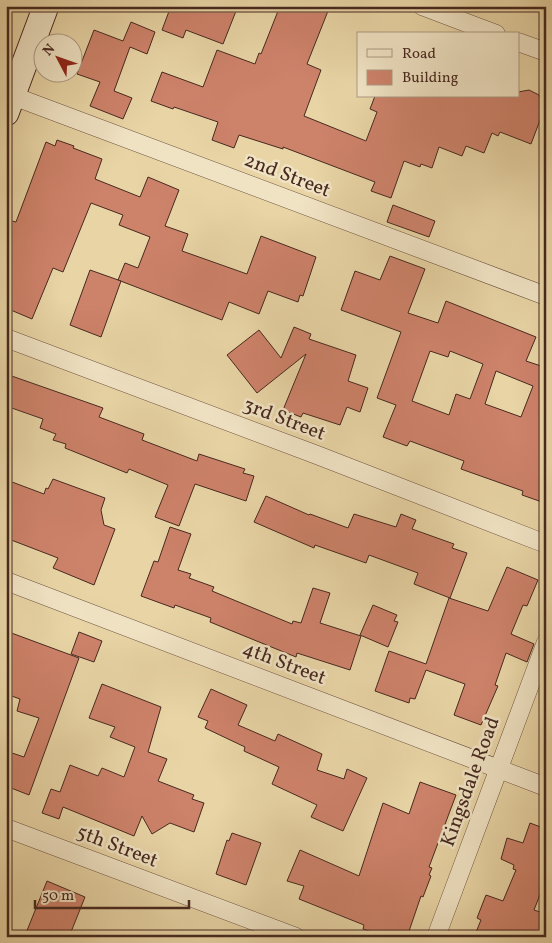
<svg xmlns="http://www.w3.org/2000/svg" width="552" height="943" viewBox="0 0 552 943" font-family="Vollkorn,serif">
<rect width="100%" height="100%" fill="#e8d4a5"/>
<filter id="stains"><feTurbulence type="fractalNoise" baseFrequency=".004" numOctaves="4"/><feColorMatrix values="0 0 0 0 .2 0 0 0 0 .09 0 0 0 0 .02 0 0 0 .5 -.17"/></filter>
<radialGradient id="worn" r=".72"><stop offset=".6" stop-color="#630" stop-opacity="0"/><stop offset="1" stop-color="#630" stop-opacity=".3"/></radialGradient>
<g fill="#cd826a" stroke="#47291f" fill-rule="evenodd">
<path d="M171,6h67l-15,38 -37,-14 -3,8 -21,-8z"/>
<path d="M280,6h34l14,5 -21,53 14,6 -17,46 62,25 11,-29 -7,-3 5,-13h143v-4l11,-2 10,5 6,12 -14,37 -31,-12 -2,4 -6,-3 -8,20 -18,-7 -4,10 -23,-9 -7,21 -11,-4 -1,3 -16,-6 -13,37 -20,-7 4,-9 -92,-35v2l-44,-14 -5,13 -22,-8 6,-18 -44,-15 -1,2 -22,-8 11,-29 41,15 14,-37 38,14 4,-11 2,1z"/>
<path d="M131,22l24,10 -8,22 -17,-7 -16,44 18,7 -9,21 -33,-13 10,-24 -23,-8 17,-44 29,11z"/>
<path d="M57,140l17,6 -1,2 29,11 -7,20 45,18 8,-20 31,13 -14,36 23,8 -6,17 65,23 14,-38 55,21 -13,39 -3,-1 -2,7 -30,-11 -9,23 -30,-12 -7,18 -104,-40 7,-17 13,5 12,-31 -31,-12 4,-10 -32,-12 -28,69 -10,-4 -21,51 -26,-11v-72l6,-15 4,1 30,-80 9,4z"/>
<path d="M393,205l42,16 -6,16 -42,-15z"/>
<path d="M390,256l35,13 -17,44 30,10 8,-22 90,36 -10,24 15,5 5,-9v134l-4,11 -20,-7 1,-4 -62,-22 3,-8 -54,-20 -3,5 -24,-9 13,-32 -19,-7 24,-66 -60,-22 14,-39 25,9zM430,351l18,6 2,-6 33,13 -13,35 -14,-5 -7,21 -37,-14zM496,371l37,15 -12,31 -36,-13z"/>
<path d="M90,270l31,11 -20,56 -31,-12z"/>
<path d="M294,327l17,7 -2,5 47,16 -8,26 20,7 -8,24 -13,-5 -7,18 -37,-12 -2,4 -18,-7 23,-56 -49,39 -30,-38 32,-25 22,28z"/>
<path d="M6,374l97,34 -4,9 45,17 -2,6 55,21 2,-7 46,15 -2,4 11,3 -8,25 -51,-17 -16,42 -24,-9 13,-32 -39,-16 -2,4 -62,-25 1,-4 -13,-4 3,-6 -16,-6 3,-9 -37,-13z"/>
<path d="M53,479l52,19 -4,12 3,15 11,4 -21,56 -41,-17 5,-10 -52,-20v-43l6,-13 32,12 2,-6 2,1z"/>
<path d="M266,496l43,19 1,-1 38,14 6,-14 42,13 5,-13 15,6 -4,9 42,15 -2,4 15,5 -17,45 -36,-14 4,-11 -49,-18 -3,8 -51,-18 -1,3 -60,-26z"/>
<path d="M170,527l21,7 -13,36 13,4 -2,4 25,9 -2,4 80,33 1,-3 8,2 12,-35 17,5 -10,30 41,13 -11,34 -53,-17 -1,4 -86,-35 1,-4 -36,-13 -1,3 -33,-12 13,-35 4,1z"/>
<path d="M507,567l31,13 -11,26 -4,-1 -12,29 23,10 -7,18 -21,-9 -11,32 3,1 -17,39 -27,-10 11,-31 -39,-14 -11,29 -5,-1 -1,5 -34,-12 14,-40 37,13 23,-66 39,13z"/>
<path d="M373,605l24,10 -3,6 4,1 -10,25 -28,-12z"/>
<path d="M6,631l73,27 -50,137 -23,-9v-35l18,6 15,-39 -22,-7 3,-12 -14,-5z"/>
<path d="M79,632l23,9 -8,21 -23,-8z"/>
<path d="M102,684l59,23 -13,45 19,7 -9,22 36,14 -2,4 12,4 -10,29 -24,-9 -18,11 -10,-18 -8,20 -71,-29 -4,12 -17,-6 9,-24 9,3 10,-27 28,11 4,-8 22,9 11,-30 -25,-10 5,-10 -26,-9z"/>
<path d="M211,689l36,16 -9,20 37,16 3,-7 44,20 -5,16 27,9 3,-10 20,9 -24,53 -32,-14 6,-12 -45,-21 7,-17 -35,-16 1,-4 -40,-19 3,-7 -10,-4z"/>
<path d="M420,782l36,13 -27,72 3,1 -3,7 2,1 -8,21 -2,-1 -14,41h-21l-23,-8 1,-4 -65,-26 5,-13 -17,-5 13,-31 59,26 24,-73 26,11z"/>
<path d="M530,823l16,6v50l-12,31 12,4v23h-72l7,-17 -4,-2 9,-23 17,6 13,-31 -3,-1 1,-4 -13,-6 6,-21 16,5z"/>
<path d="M232,833l29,10 -15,42 -30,-11 11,-34 2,1z"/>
<path d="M47,881l38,16 -16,40h-34l-9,-4z"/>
</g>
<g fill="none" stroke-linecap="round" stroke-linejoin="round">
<g stroke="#6f5440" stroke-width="19">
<g id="minor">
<path d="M422,6l74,28"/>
<path d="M518,42l28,10"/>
<path d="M13,96l533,200"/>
<path d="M6,338l311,117 229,89"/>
<path d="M6,581l540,206"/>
<path d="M6,828l290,109"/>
<path d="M436,937l110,-295"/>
</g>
</g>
<g stroke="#47291f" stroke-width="27">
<path id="secondary" d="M6,113l40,-107"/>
</g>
<use href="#minor" stroke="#f0e3c4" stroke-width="18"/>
<use href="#secondary" stroke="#f0e3c4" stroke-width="25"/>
</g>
<g text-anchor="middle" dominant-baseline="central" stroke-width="5" stroke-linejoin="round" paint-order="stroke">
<g font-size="20" fill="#47291f" stroke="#f0e3c4">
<text transform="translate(287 176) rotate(21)">2nd Street</text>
<text transform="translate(284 420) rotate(21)">3rd Street</text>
<text transform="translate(284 664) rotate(21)">4th Street</text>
<text transform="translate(471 782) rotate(-70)">Kingsdale Road</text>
<text transform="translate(117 847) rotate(21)">5th Street</text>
</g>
</g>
<rect width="552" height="943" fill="none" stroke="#e8d4a5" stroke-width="25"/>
<rect x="8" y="8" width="537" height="928" fill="none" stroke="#47291f" stroke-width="2.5"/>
<rect x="12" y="12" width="527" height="918" fill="none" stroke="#47291f"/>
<rect x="357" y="32" width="162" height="65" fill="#f0e3c4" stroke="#ac9982"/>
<rect x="367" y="49" width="25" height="8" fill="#f0e3c4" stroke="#ac9982"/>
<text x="402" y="58" font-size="15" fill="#47291f">Road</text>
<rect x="367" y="70" width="25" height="15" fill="#cd826a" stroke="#ac9982"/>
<text x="402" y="82" font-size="15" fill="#47291f">Building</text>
<g transform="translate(58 58) rotate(311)"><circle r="24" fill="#f0e3c4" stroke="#ac9982"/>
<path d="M0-4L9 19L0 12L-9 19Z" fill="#8f2418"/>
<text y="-8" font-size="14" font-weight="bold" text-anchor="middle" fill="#47291f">N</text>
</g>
<path d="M35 900v8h154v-8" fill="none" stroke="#47291f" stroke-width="2.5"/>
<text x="42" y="900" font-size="15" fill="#47291f" stroke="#f0e3c4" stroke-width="4" paint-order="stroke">50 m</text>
<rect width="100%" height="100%" filter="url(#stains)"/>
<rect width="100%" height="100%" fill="url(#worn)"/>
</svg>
